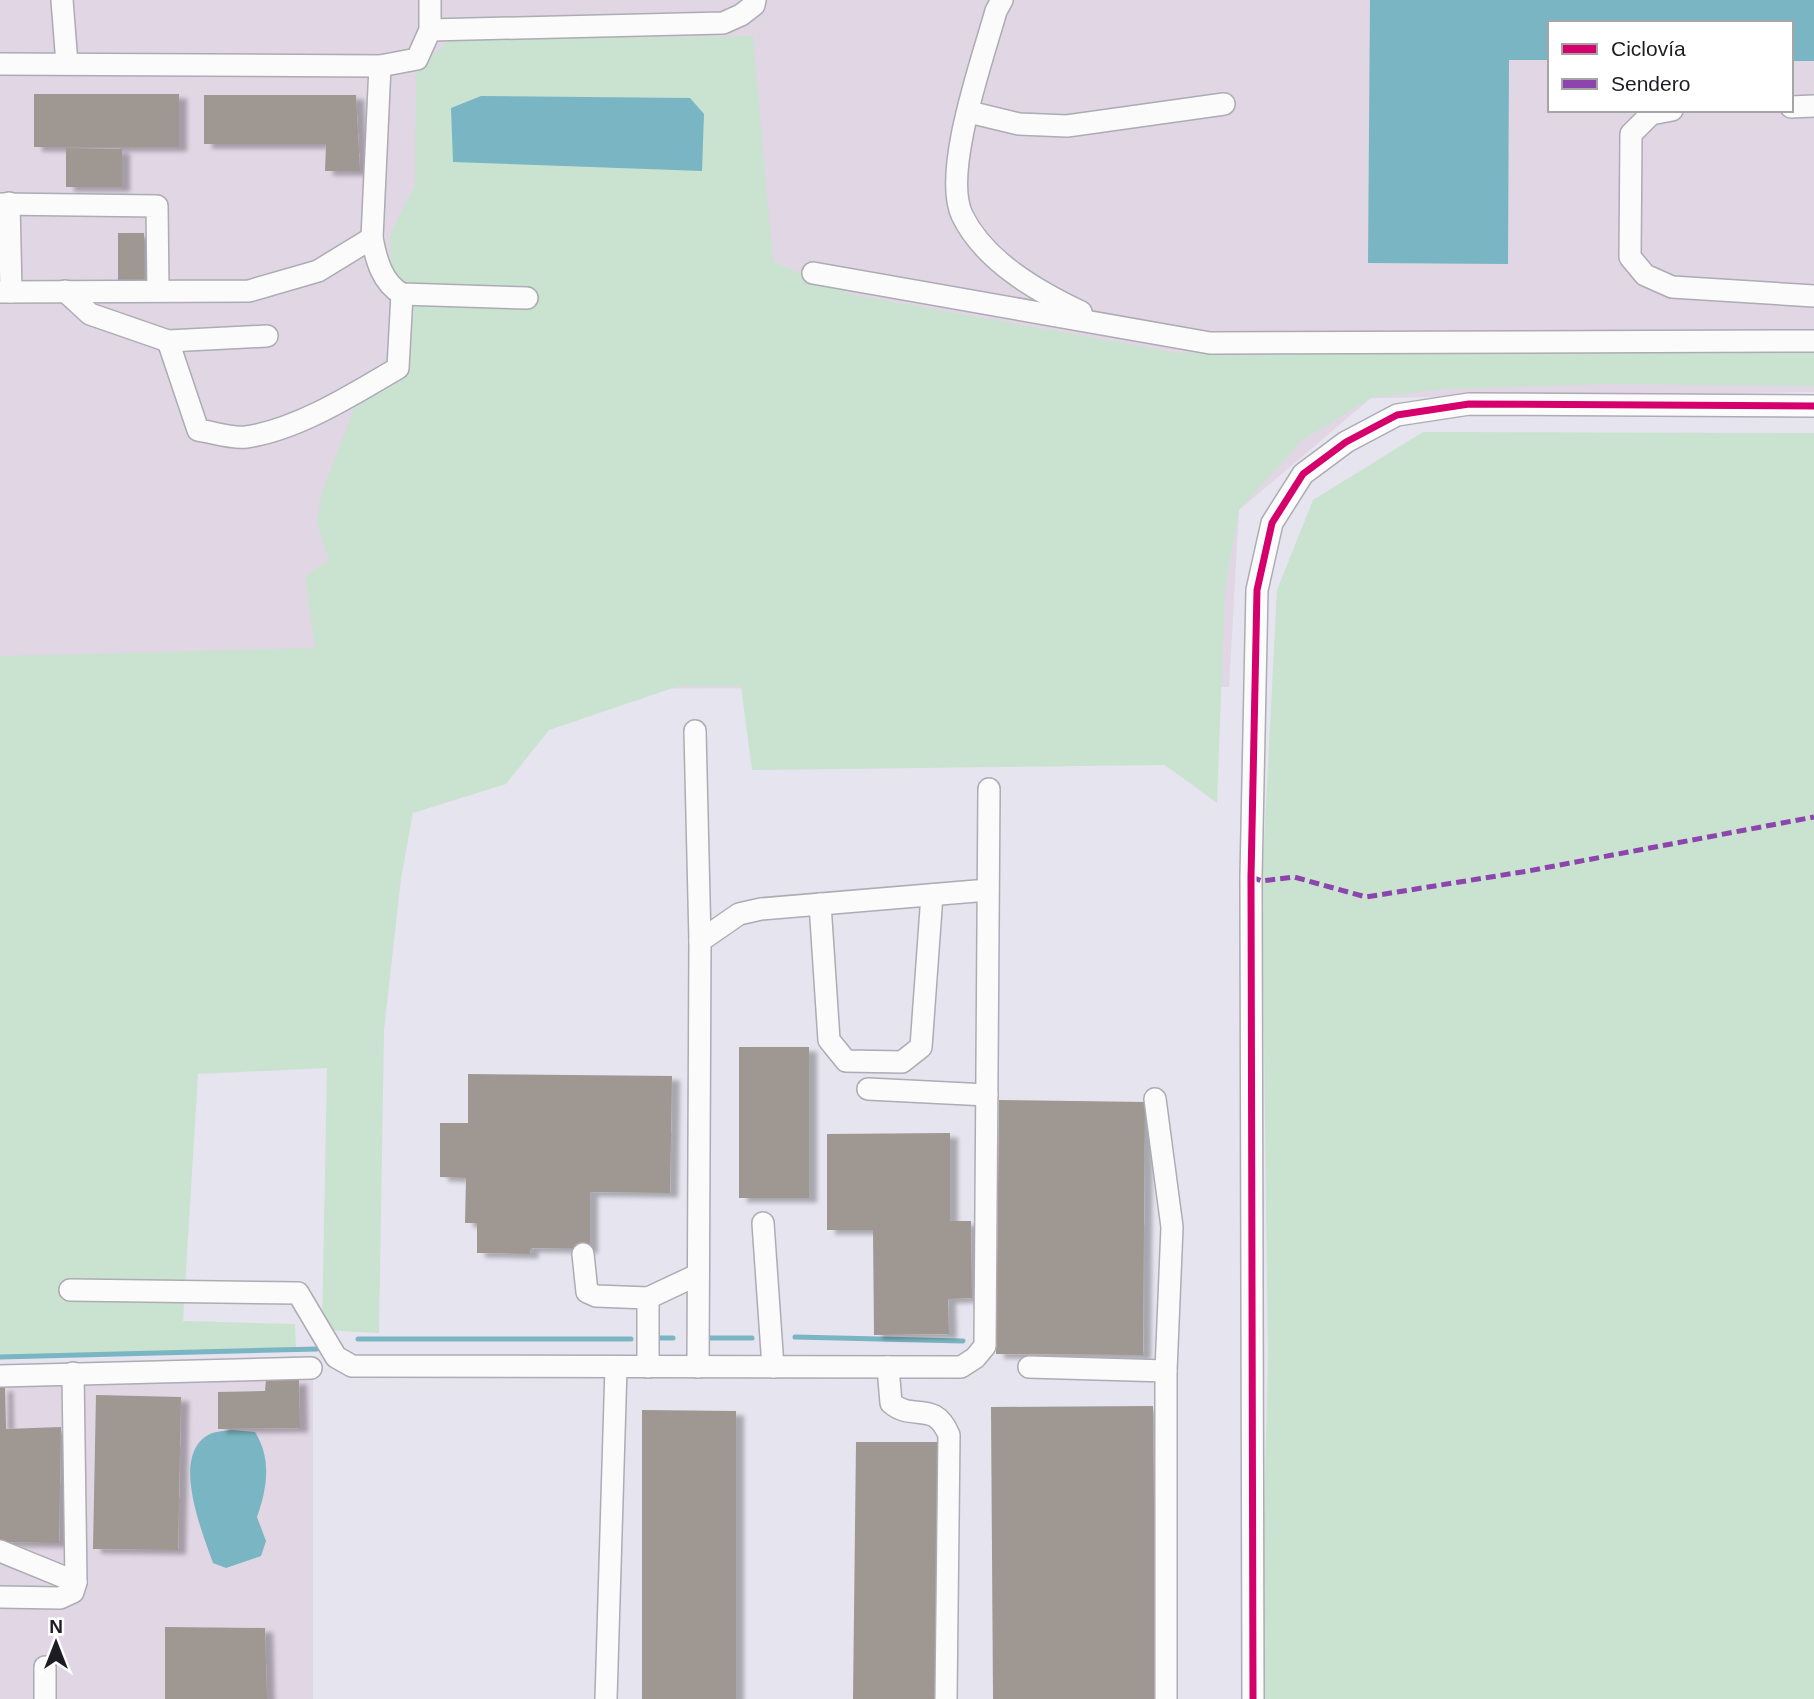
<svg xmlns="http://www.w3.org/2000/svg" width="1814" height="1699" viewBox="0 0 1814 1699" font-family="Helvetica,sans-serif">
<defs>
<filter id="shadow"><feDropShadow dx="8" dy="4.5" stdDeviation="2" flood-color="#0004"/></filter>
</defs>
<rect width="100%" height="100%" fill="#e6e4ee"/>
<g fill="#e0d6e4" fill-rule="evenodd">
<path d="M0,0h1814v392l-443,6 -132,112 -10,177 -1229,3zM1550,23h241v87h-241z"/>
<path d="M313,1358v341h-313v-332z"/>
</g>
<g fill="#c9e3d0">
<path d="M753,36l20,226 81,33 325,58 635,-4v37l-204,-2 -169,5 -70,9 -69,42 -63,70 -14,77 -8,216 -52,-38 -413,5 -11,-84h-62l-130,44 -43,54 -93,29 -12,65 -17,152 -5,303 -57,-3 5,-262 -129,6 -15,247 112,3 1,24 -296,9v-701l315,-8 -10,-72 24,-16 -12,-37 5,-31 45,-117 29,-11 -6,-130 25,-49 1,-111 32,-34z"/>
<path d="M1423,432l391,1v1266h-555l9,-338 -6,-480 15,-291 36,-90z"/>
</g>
<g fill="#7ab5c3">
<path d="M1370,0h444v61h-23v-38h-241v37h-41l-1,204 -140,-1z"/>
<path d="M481,96l209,2 14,16 -2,57 -249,-9 -2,-54z"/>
<path d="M232,1430l23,2c17,27 12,57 2,85l9,24 -5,15 -35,12 -13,-5c-10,-29 -44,-109 -3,-129 6,-3 16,-3 22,-4z"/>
</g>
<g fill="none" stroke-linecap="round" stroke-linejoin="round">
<g stroke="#7ab5c3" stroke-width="5">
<path d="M795,1337l168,4"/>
<path d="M658,1338h15"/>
<path d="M711,1338h41"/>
<path d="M358,1339h273"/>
<path d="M0,1357l317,-8"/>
</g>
</g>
<g fill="#9f9792" filter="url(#shadow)">
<rect x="34" y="94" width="145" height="53"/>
<path d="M204,95h152l4,76h-35l1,-27h-122z"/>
<path d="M66,148l56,1v38h-56z"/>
<rect x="118" y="233" width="26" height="50"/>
<rect x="739" y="1047" width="70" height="151"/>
<path d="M468,1074l204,2 -2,117 -80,-1v57l-59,-1 -1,6 -53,-1v-30h-12l1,-45 -26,-1v-54h28z"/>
<path d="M999,1100l146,2 -2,253 -147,-1z"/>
<path d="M950,1133v88h21l1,77 -24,1 1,35 -75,1 -1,-105h-46v-96z"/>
<path d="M266,1380h33l1,48 -82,1v-37l47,-1z"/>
<path d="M0,1387h5l1,42 55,-2 -2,116 -59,-1z"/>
<path d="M96,1395l85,2 -3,153 -85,-1z"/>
<path d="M1153,1406l3,293h-163l-2,-292z"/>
<path d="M642,1410l94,1v288h-94z"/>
<path d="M856,1442h82l-2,257h-83z"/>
<path d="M165,1627l100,1 2,71h-102z"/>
</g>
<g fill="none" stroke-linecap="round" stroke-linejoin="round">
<g stroke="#adabb3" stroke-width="24">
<g id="minor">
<path d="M62,0l5,64"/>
<path d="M1002,0l-6,11c-13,47 -54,161 -34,204 22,46 75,76 119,97"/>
<path d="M430,30l293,-7 18,-8 13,-10 1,-5"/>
<path d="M0,64l380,2 37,-7 13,-29v-30"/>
<path d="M380,66l-8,172c4,21 10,45 30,56l125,4"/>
<path d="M1791,107l23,-1"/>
<path d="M1672,110l-21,4 -20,20 -1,123 15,18 27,12 142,9"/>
<path d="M969,112l50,12 48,2 157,-22"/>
<path d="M9,203l2,89"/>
<path d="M0,204l157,2 1,83"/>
<path d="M813,273l397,70 604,-2"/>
<path d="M65,291l25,23 78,27 99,-5"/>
<path d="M0,292l249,-1 69,-20 54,-33"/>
<path d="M168,341l30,89c14,2 34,9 48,7 51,-7 108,-43 152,-69l4,-74"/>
<path d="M695,731l5,210 -2,426"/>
<path d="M820,904l9,136 17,21 56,1 19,-15 11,-152"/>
<path d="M700,941l39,-27 22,-5 227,-19"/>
<path d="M868,1089l119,6"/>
<path d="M1155,1099l17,128 -6,144v328"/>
<path d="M763,1223l10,144"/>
<path d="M583,1254l4,38 9,4 52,2v69"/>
<path d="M70,1290l228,3 38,64 16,9 609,1 14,-9 10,-12 4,-557"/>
<path d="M648,1298l49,-23"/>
<path d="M888,1367l3,36c22,19 43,-4 58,32l-3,264"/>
<path d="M1029,1367l137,4"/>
<path d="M0,1376l311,-8"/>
<path d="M0,1551l76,31"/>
<path d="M0,1597l60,1 13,-6 3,-10 -3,-209"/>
<path d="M45,1699v-32"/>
<path d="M606,1699l10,-332"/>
<path d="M1253,1699l-2,-822 6,-287 15,-67 31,-49 43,-32 51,-27 72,-11 345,2"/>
</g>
</g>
<use href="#minor" stroke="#fbfbfc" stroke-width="21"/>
<path stroke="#8e44ad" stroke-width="5" stroke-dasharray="10 5" stroke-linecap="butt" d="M1251,877l11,4 32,-4 72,20 162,-26 286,-54"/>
<g stroke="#fff" stroke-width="11">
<path id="cycleway" d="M1253,1699l-2,-822 6,-287 15,-67 31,-49 43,-32 51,-27 72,-11 345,2"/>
</g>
<use href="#cycleway" stroke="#d6006c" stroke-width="7"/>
</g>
<rect x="1548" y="21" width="245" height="91" fill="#ffffff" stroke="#a5a4a7" stroke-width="2"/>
<rect x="1562" y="44" width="35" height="10" fill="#d6006c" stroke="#a5a4a7" stroke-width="2"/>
<text x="1611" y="56" font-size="21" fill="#1e1c23">Ciclovía</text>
<rect x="1562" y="79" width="35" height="10" fill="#8e44ad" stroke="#a5a4a7" stroke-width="2"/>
<text x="1611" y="91" font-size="21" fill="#1e1c23">Sendero</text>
<g transform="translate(56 1643)" stroke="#ffffff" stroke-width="5" paint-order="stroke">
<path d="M0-5L12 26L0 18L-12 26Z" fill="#1e1c23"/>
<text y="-10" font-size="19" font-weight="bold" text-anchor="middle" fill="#1e1c23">N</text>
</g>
</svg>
